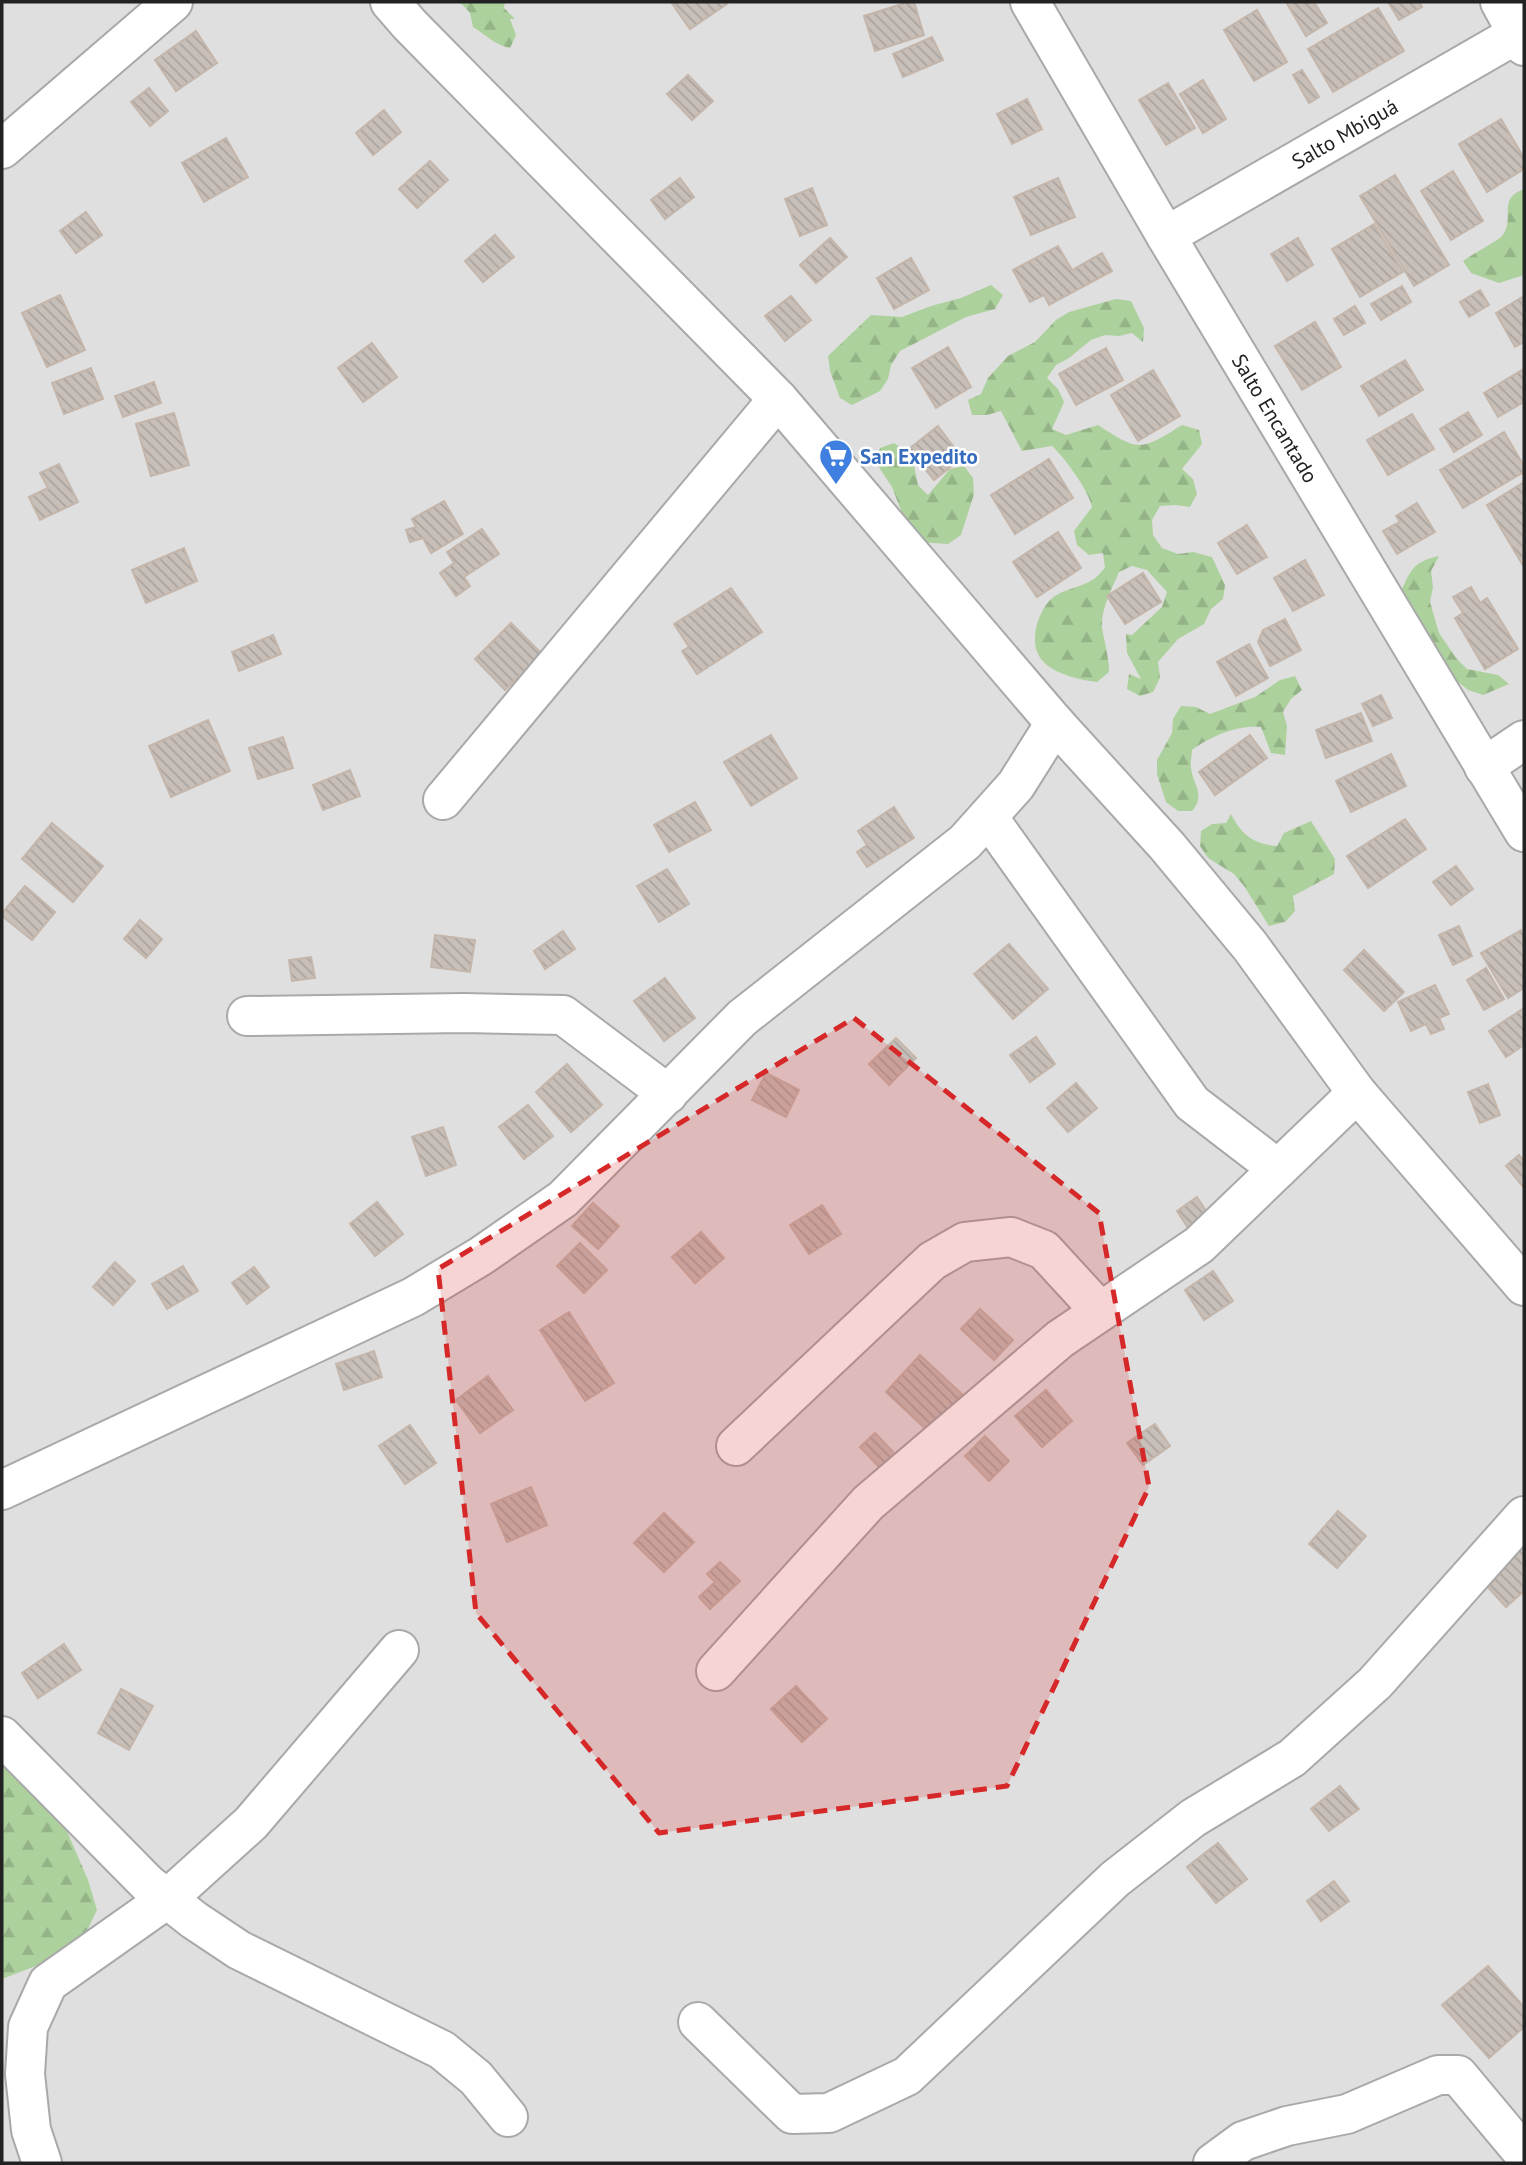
<svg xmlns="http://www.w3.org/2000/svg" width="1526" height="2165" viewBox="0 0 1526 2165" font-family="'PT Sans',sans-serif">
<defs>
<pattern id="forest-firs" width="22" height="20" patternUnits="userSpaceOnUse" patternTransform="scale(1.75)"><rect width="22" height="20" fill="#acd19d"/><path d="M5 1l3.5 6h-7zM16 11l3.5 6h-7z" fill="#94b387"/></pattern>
<pattern id="building-back-hatch" width="6" height="6" patternUnits="userSpaceOnUse" patternTransform="scale(1.75)"><rect width="6" height="6" fill="#c7bfb8"/><path d="M-1 5l2 2M0 0l6 6M5-1l2 2" fill="none" stroke="#aba49e"/></pattern>
</defs>
<rect width="100%" height="100%" fill="#f2efe9"/>
<rect fill="#e0dfdf" x="2" y="2" width="1522" height="2161"/>
<g fill="url(#forest-firs)">
<path d="M460,2h45l-1,6 11,11h-5l6,16 -6,13c-15,-3 -24,-13 -37,-21l-3,-14z"/>
<path d="M1524,189v86l-25,8 -28,-10 -8,-12c9,-7 33,-19 39,-25 14,-17 -6,-37 22,-47z"/>
<path d="M991,285l12,10 -8,14 -29,8 -66,34 -9,14 -3,14 -8,12 -28,14 -12,-7 -10,-27 -2,-15 43,-41 31,2 29,-11 30,-8z"/>
<path d="M1116,299l15,2 13,27 -1,14 -11,-9 -13,3 -14,-1 -14,5 -22,18 -13,7 -9,13 11,11 6,13 -12,27 14,6 32,-10c41,27 43,26 84,0l17,5 3,14 -20,25 11,10 4,15 -7,13 -15,-2 -15,1 -8,14 1,15 9,13 16,6 15,-2 19,5 13,28 -2,14 -12,10 -7,15 -26,15 -20,23 2,16 -7,14 -13,4 -13,-7 2,-15 12,5 -14,-26 -1,-19 6,1 30,-28 5,-15 -20,-22 -15,-4 -13,6c-7,17 -18,36 -17,55 2,15 7,29 7,45l-12,10c-17,-2 -44,-8 -55,-22 -14,-16 -5,-46 8,-60 11,-11 31,-12 44,-21 4,-3 8,-8 11,-11l-2,-15 -14,2 -12,-10 -3,-14 18,-24c-3,-16 -27,-49 -40,-61l-30,5 -21,-40 -14,4h-15l-4,-15 13,-6 7,-16 20,-22 27,-14 21,-22 13,-8z"/>
<path d="M894,443l18,13 6,29 10,10 22,-26 14,-3 9,12 1,16 -13,41 -13,9 -29,-2 -10,-11 -17,-44 -16,-24 4,-15z"/>
<path d="M1439,556l-8,15 2,16 -3,15 9,31 17,25 11,11 31,6 11,9 -26,11 -15,-5 -45,-37 -24,-57c11,-24 12,-34 40,-40z"/>
<path d="M1295,676l7,14 -11,9 -8,13 4,14 -2,29 -14,-2 -10,-26c-24,-2 -50,9 -69,23 0,6 -2,12 -1,18 2,17 15,27 1,43h-14l-12,-9 -9,-28v-14l15,-27 1,-14 8,-13 15,1 14,7 45,-17 25,-17z"/>
<path d="M1231,814c11,21 22,30 46,32l7,-13 27,-12 24,38 -1,15 -41,22 2,15 -10,11 -16,4 -25,-40 -10,-12 -26,-16 -8,-12 1,-15 11,-7 14,-1z"/>
<path d="M2,1737l58,78 28,65 9,30 -14,29 -24,18 -57,22z"/>
</g>
<g fill="url(#building-back-hatch)" stroke="#c4b6ab" stroke-width="2">
<path d="M671,2h55l1,2 -37,25z"/>
<path d="M908,2h6l10,33 -49,16 -11,-35z"/>
<path d="M1286,2h28l13,21 -21,13z"/>
<path d="M1388,2h31l3,5 -23,13z"/>
<path d="M1378,8l26,43 -71,41 -25,-43z"/>
<path d="M1257,10l30,52 -33,19 -30,-51z"/>
<path d="M196,31l21,32 -41,28 -21,-31z"/>
<path d="M932,37l11,23 -40,17 -10,-23z"/>
<path d="M1302,70l17,27 -10,6 -16,-28z"/>
<path d="M688,75l25,26 -21,19 -25,-26z"/>
<path d="M1203,80l23,39 -23,14 -23,-39z"/>
<path d="M1168,83l27,45 -29,17 -27,-45z"/>
<path d="M149,88l19,23 -18,15 -19,-24z"/>
<path d="M1027,99l15,30 -30,15 -15,-30z"/>
<path d="M384,110l17,22 -28,23 -17,-22z"/>
<path d="M1501,119l23,39v11l-37,23 -28,-48z"/>
<path d="M226,138l22,39 -44,25 -22,-39z"/>
<path d="M430,161l18,19 -31,28 -18,-19z"/>
<path d="M1453,171l30,50 -32,19 -30,-49z"/>
<path d="M1395,175l54,90 -35,21 -54,-90z"/>
<path d="M680,178l14,19 -29,22 -14,-19z"/>
<path d="M1058,178l17,39 -44,18 -17,-38z"/>
<path d="M812,188l15,37 -27,11 -15,-37z"/>
<path d="M86,212l16,23 -26,18 -16,-22z"/>
<path d="M1374,224l29,48 -43,25 -28,-48z"/>
<path d="M495,235l19,22 -31,25 -18,-21z"/>
<path d="M830,238l17,19 -31,26 -16,-18z"/>
<path d="M1298,238l15,27 -26,16 -16,-27z"/>
<path d="M1058,246l14,24 30,-17 10,18 -63,34 -5,-10 -14,7 -17,-32z"/>
<path d="M911,258l18,32 -35,19 -17,-31z"/>
<path d="M1402,286l9,16 -30,18 -10,-16z"/>
<path d="M1480,290l9,15 -20,12 -9,-15z"/>
<path d="M60,295l25,55 -38,17 -25,-54z"/>
<path d="M791,296l20,24 -26,21 -20,-25z"/>
<path d="M1524,296v46l-9,5 -19,-34z"/>
<path d="M1355,306l10,17 -21,12 -10,-16z"/>
<path d="M1315,322l26,45 -39,23 -27,-44z"/>
<path d="M372,343l25,34 -34,25 -25,-34z"/>
<path d="M948,347l23,40 -35,21 -24,-40z"/>
<path d="M1106,348l17,32 -47,25 -17,-31z"/>
<path d="M1405,360l18,30 -44,26 -18,-30z"/>
<path d="M91,368l12,31 -39,15 -12,-31z"/>
<path d="M1153,370l27,46 -42,25 -27,-46z"/>
<path d="M1522,370l2,4v28l-26,15 -14,-24z"/>
<path d="M154,382l7,21 -38,14 -8,-21z"/>
<path d="M1468,412l14,23 -28,17 -14,-23z"/>
<path d="M174,413l15,52 -38,11 -15,-52z"/>
<path d="M1412,414l22,35 -46,26 -21,-35z"/>
<path d="M938,426l24,32 -28,22 -25,-31z"/>
<path d="M1504,432l20,34v6l-61,36 -23,-38z"/>
<path d="M1049,459l24,39 -58,36 -24,-39z"/>
<path d="M59,464l19,38 -38,18 -11,-23 19,-9 -8,-15z"/>
<path d="M1524,482v85l-37,-62z"/>
<path d="M444,501l19,33 -32,19 -8,-15 -13,4 -4,-12 10,-3 -4,-8z"/>
<path d="M1417,503l18,29 -38,22 -14,-23 17,-9 -4,-6z"/>
<path d="M1247,525l20,32 -30,17 -19,-31z"/>
<path d="M482,529l17,25 -35,23 6,9 -14,10 -16,-23 14,-10 -7,-11z"/>
<path d="M1058,532l23,36 -44,29 -24,-35z"/>
<path d="M184,548l13,33 -51,22 -14,-33z"/>
<path d="M1305,560l19,35 -31,16 -19,-33z"/>
<path d="M1143,573l18,29 -36,22 -18,-28z"/>
<path d="M1471,587l9,16 7,-5 31,51 -33,20 -30,-51 8,-5 -10,-16z"/>
<path d="M731,588l31,44 -65,42 -15,-23 7,-4 -15,-23z"/>
<path d="M1285,619l16,31 -31,16 -12,-24 5,-12z"/>
<path d="M511,623l31,31 -37,36 -30,-31z"/>
<path d="M273,635l8,19 -42,17 -7,-19z"/>
<path d="M1249,644l19,34 -32,18 -19,-34z"/>
<path d="M1381,695l11,23 -19,8 -11,-22z"/>
<path d="M1361,713l11,28 -46,17 -10,-28z"/>
<path d="M208,720l22,51 -59,26 -22,-51z"/>
<path d="M771,735l26,43 -46,28 -27,-44z"/>
<path d="M1250,735l17,23 -52,37 -16,-23z"/>
<path d="M283,737l10,31 -35,11 -9,-31z"/>
<path d="M1391,754l15,32 -55,26 -15,-31z"/>
<path d="M350,770l10,26 -37,14 -10,-25z"/>
<path d="M695,802l16,28 -42,22 -15,-27z"/>
<path d="M894,807l20,31 -47,29 -10,-15 10,-7 -9,-14z"/>
<path d="M1405,819l21,30 -58,39 -21,-32z"/>
<path d="M52,823l51,43 -30,36 -51,-43z"/>
<path d="M1456,866l17,23 -22,16 -18,-23z"/>
<path d="M667,869l22,35 -30,18 -22,-36z"/>
<path d="M25,886l30,26 -23,28 -30,-24v-3z"/>
<path d="M140,920l22,19 -16,19 -22,-19z"/>
<path d="M1459,926l13,30 -19,9 -14,-30z"/>
<path d="M1521,930l3,5v53l-16,10 -27,-45z"/>
<path d="M563,931l12,18 -30,20 -11,-18z"/>
<path d="M435,935l40,5 -5,32 -39,-5z"/>
<path d="M1009,944l39,45 -35,30 -39,-45z"/>
<path d="M1364,950l40,42 -20,19 -40,-41z"/>
<path d="M311,957l4,21 -23,3 -3,-21z"/>
<path d="M1486,968l18,31 -20,11 -17,-30z"/>
<path d="M665,978l30,40 -31,23 -30,-40z"/>
<path d="M1435,985l14,29 -10,4 5,11 -13,5 -5,-10 -15,7 -13,-29z"/>
<path d="M1524,1008v37l-18,12 -17,-26z"/>
<path d="M1036,1037l19,27 -25,18 -20,-27z"/>
<path d="M896,1038l20,20 -27,27 -20,-21z"/>
<path d="M567,1064l35,41 -31,27 -35,-40z"/>
<path d="M766,1073l33,17 -13,27 -34,-17z"/>
<path d="M1076,1083l21,25 -29,24 -21,-24z"/>
<path d="M1488,1084l12,31 -20,8 -12,-31z"/>
<path d="M528,1105l25,31 -29,23 -25,-32z"/>
<path d="M443,1127l13,38 -30,11 -14,-39z"/>
<path d="M1519,1155l5,6v27l-18,-22z"/>
<path d="M1197,1197l13,20 -20,14 -13,-20z"/>
<path d="M377,1202l26,32 -28,22 -25,-32z"/>
<path d="M593,1203l26,23 -21,23 -26,-23z"/>
<path d="M822,1205l19,29 -32,20 -19,-29z"/>
<path d="M701,1232l23,26 -29,25 -23,-26z"/>
<path d="M580,1243l27,27 -23,23 -27,-27z"/>
<path d="M115,1262l20,19 -22,24 -20,-18z"/>
<path d="M183,1266l15,25 -31,18 -15,-25z"/>
<path d="M254,1267l15,20 -22,17 -15,-21z"/>
<path d="M1213,1271l20,30 -29,19 -19,-30z"/>
<path d="M980,1309l33,31 -19,20 -33,-31z"/>
<path d="M569,1312l45,71 -29,18 -45,-71z"/>
<path d="M374,1351l8,26 -38,13 -8,-26z"/>
<path d="M920,1355l43,40 -34,37 -43,-40z"/>
<path d="M488,1376l25,34 -33,23 -24,-33z"/>
<path d="M1046,1390l26,31 -30,26 -27,-31z"/>
<path d="M1155,1424l15,22 -27,19 -16,-22z"/>
<path d="M410,1425l26,38 -31,21 -26,-38z"/>
<path d="M875,1433l21,22 -15,14 -21,-22z"/>
<path d="M985,1436l24,25 -20,20 -24,-25z"/>
<path d="M531,1487l16,38 -40,17 -16,-38z"/>
<path d="M1338,1511l28,25 -29,32 -28,-24z"/>
<path d="M664,1513l30,29 -30,30 -30,-29z"/>
<path d="M1524,1546v45l-18,16 -22,-24z"/>
<path d="M720,1562l20,19 -30,28 -11,-12 16,-15 -8,-8z"/>
<path d="M64,1644l17,26 -43,28 -16,-25z"/>
<path d="M796,1686l31,33 -25,23 -31,-33z"/>
<path d="M121,1689l32,17 -24,44 -31,-17z"/>
<path d="M1340,1786l19,23 -30,22 -18,-22z"/>
<path d="M1218,1843l29,36 -31,24 -29,-36z"/>
<path d="M1334,1881l15,20 -28,20 -14,-20z"/>
<path d="M1488,1966l36,41v20l-35,31 -47,-53z"/>
</g>
<g fill="none" stroke-linecap="round" stroke-linejoin="round">
<g stroke="#a9a9a9" stroke-width="42">
<g id="minor">
<path d="M390,2l20,23 368,374 277,324 112,123 83,100 107,147 167,193"/>
<path id="s1" d="M1030,2l136,234 358,596"/>
<path d="M1500,2l24,44"/>
<path d="M2,149l171,-147"/>
<path id="s2" d="M1166,236l358,-206"/>
<path d="M1484,767l40,-27"/>
<path d="M443,800l335,-401"/>
<path d="M988,817l204,286 86,66"/>
<path d="M247,1016l217,-3 99,2 105,79"/>
<path d="M736,1446l196,-185 33,-19 46,-5 33,13 56,61"/>
<path d="M2,1490l411,-193 68,-41 82,-57 179,-181 223,-176 51,-57 39,-62"/>
<path d="M716,1671l152,-168 192,-164 139,-94 158,-152"/>
<path d="M2,1736l146,148 46,36 45,30 203,100 34,28 32,39"/>
<path d="M698,2022l94,92 37,-1 78,-37 208,-197 78,-61 99,-60 83,-75 149,-167"/>
<path d="M42,2163l-11,-33 -6,-56 3,-47 20,-44 119,-84 84,-76 148,-173"/>
<path d="M1213,2163l30,-22 44,-15 60,-12 91,-39h20l66,79"/>
</g>
</g>
<use href="#minor" stroke="#fff" stroke-width="38"/>
</g>
<path fill="#d62828" fill-opacity="0.2" stroke="#d62828" stroke-width="5" stroke-dasharray="14 9" stroke-linejoin="round" d="M854,1018l245,195 50,274 -142,299 -348,47 -183,-220 -38,-344z"/>
<defs>
<g id="supermarket-pin" transform="scale(1.75)"><path d="M0 17L-7.5 6A9.5 9.5 0 1 1 7.5 6Z" fill="#3f7fe0" stroke="#fff"/><path d="M-6-5.5h2.5l.6 2H6L4.5 2H-2.5L-4.4-4H-6ZM-1.5 3.2a1.3 1.3 0 1 0 .1 0ZM3 3.2a1.3 1.3 0 1 0 .1 0Z" fill="#fff"/></g>
</defs>
<g fill-rule="evenodd">
<use href="#supermarket-pin" x="836" y="456"/>
</g>
<g text-anchor="middle" dominant-baseline="central" stroke-width="5" stroke-linejoin="round" paint-order="stroke">
<g font-size="21" fill="#222" stroke="#fff">
<text stroke="none"><textPath href="#s2" startOffset="206">Salto Mbiguá</textPath></text>
<text stroke="none"><textPath href="#s1" startOffset="483">Salto Encantado</textPath></text>
</g>
<g font-size="21" font-weight="bold" fill="#366cbe" stroke="#fff" text-anchor="start">
<text x="860" y="456">San Expedito</text>
</g>
</g>
<rect width="1526" height="2165" fill="none" stroke="#222222" stroke-width="7"/>
</svg>
